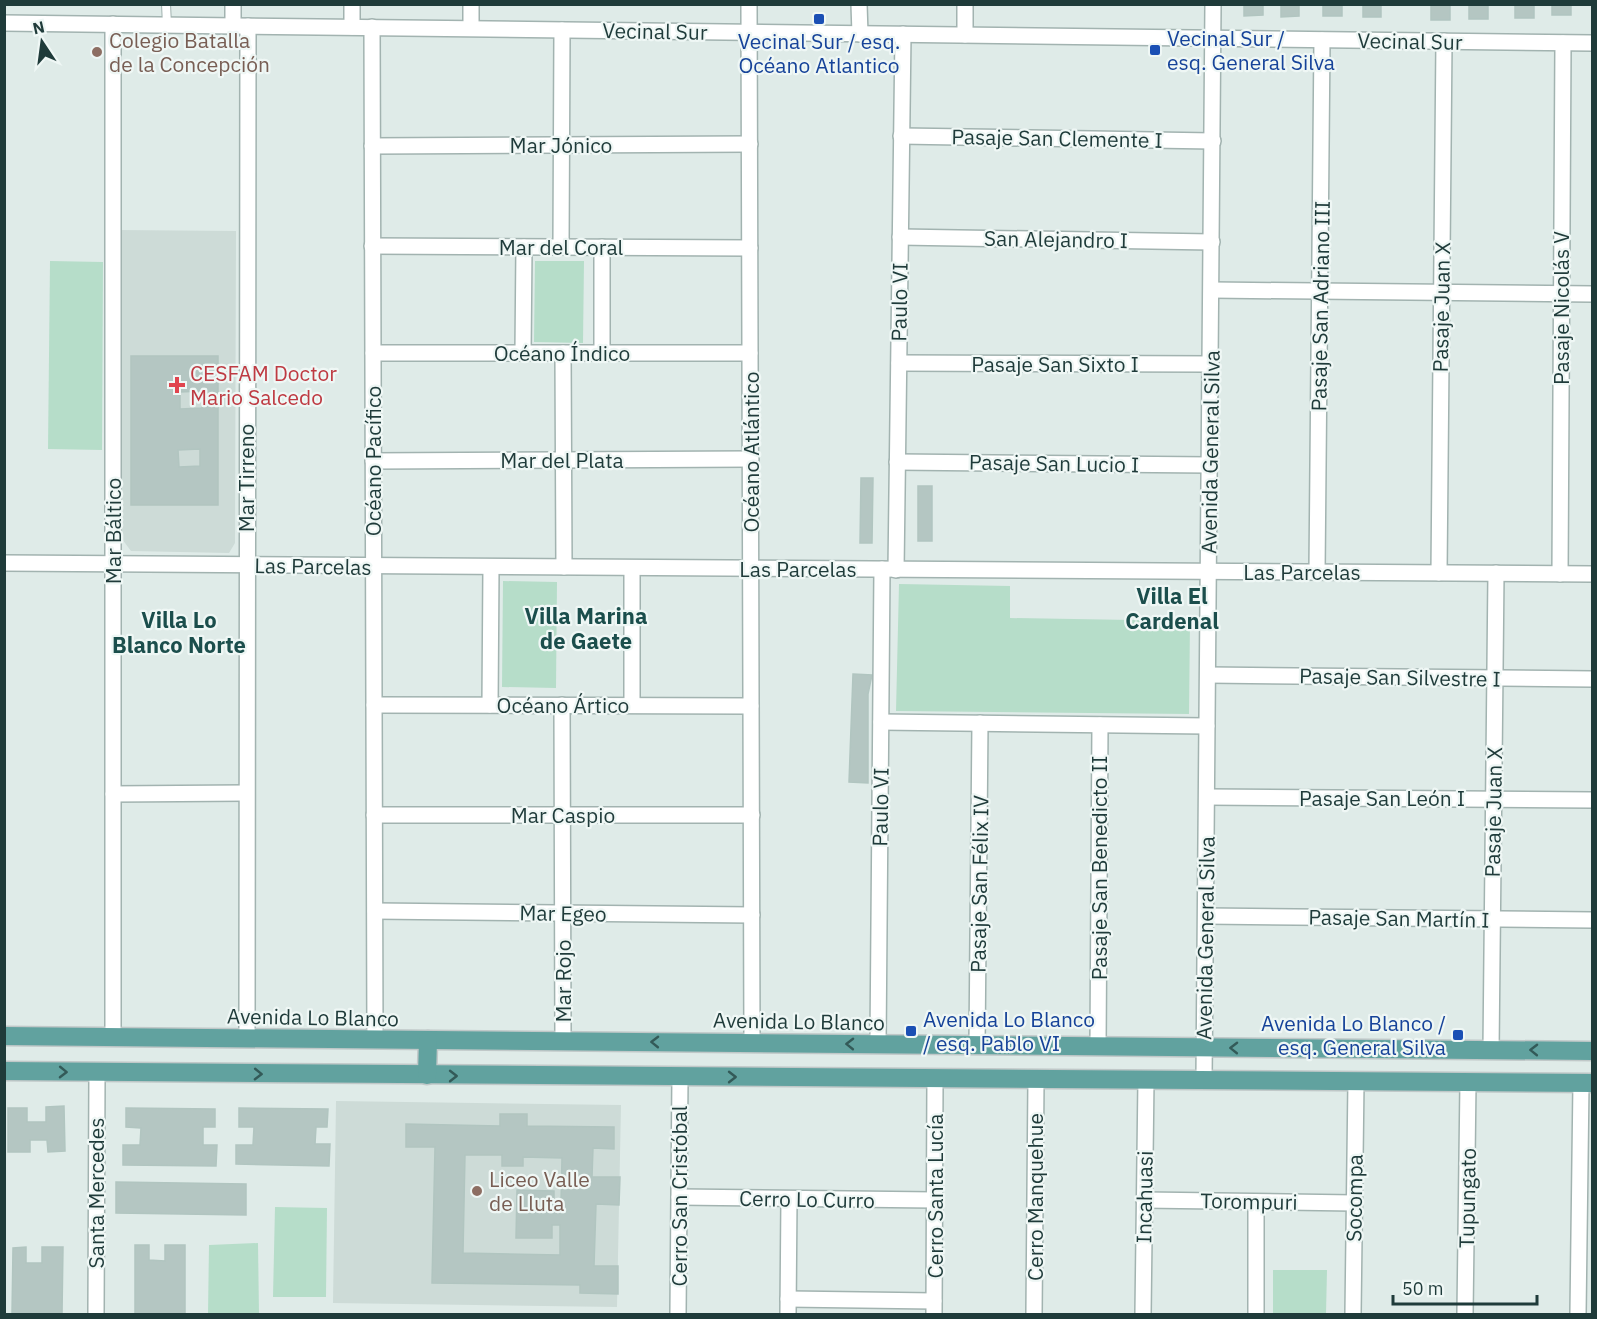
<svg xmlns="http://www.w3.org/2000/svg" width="1597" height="1319" viewBox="0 0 1597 1319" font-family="'IBM Plex Sans',sans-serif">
<rect width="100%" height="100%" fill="#dfebe8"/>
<g fill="#cddbd7">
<path d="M117,230l119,1 -1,312 -6,10 -98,-2 -9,-12z"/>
<path d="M336,1101l285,4 -4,202 -284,-4z"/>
</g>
<g fill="#b6ddc9">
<path d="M50,261l53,1 -1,188 -54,-1z"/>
<path d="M535,261h49l-1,82 -49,-1z"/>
<path d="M503,581l54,1 -1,106 -54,-1z"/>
<path d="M899,584l111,2v32l180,3 -1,93 -293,-3z"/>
<path d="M275,1207l52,1 -1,89h-53z"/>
<path d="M258,1243l1,71h-51l1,-69z"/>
<path d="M1273,1270h54l-1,44h-53z"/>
</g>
<g fill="#b4c6c2" stroke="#b1c5c0" stroke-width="1.5" fill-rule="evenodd">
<path d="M1244,4h19v11l-19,1z"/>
<path d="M1281,4h18v12l-18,1z"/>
<rect x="1323" y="4" width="19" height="12"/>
<rect x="1363" y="4" width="18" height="13"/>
<rect x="1431" y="4" width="19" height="16"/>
<rect x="1469" y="4" width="19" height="15"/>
<rect x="1515" y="4" width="19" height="14"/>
<rect x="1552" y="4" width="19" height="11"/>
<path d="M131,356h87v149h-87zM202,391v17l-22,1v-17zM200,449v17l-21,1 -1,-17z"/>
<path d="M861,478h12l-1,65h-12z"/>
<rect x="918" y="486" width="14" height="55"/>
<path d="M853,674l19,1 -4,19v89l-19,-1z"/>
<path d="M64,1106l1,45 -17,1 -1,-12h-17v12h-22v-44h19v14h19v-15z"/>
<path d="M126,1108l89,1v18h-12v18h14l-1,21 -93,-1v-20h17l1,-17 -15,-1z"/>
<path d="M239,1108l89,1 -1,18h-11l-1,17h15l-1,22 -93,-2v-19h17l1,-18h-15z"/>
<path d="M500,1114h27v12l87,1v22l-21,-1 -1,29h28l-1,28 -23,-1 -2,62h24v28l-38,-1v-8l-148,-2 3,-136h-29v-23l94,2zM465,1155h37v11h21v-9l39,1 -1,44h-7v-11l-37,-1 -1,48h36v-13h8v30l-97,-2z"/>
<path d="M116,1182l130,2v31l-130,-2z"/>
<path d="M135,1245h14v15l16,1v-16h20v69h-50z"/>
<path d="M26,1247v16h16v-16h21l-1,67h-50l1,-66z"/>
</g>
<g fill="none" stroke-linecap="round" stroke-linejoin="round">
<g stroke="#a2b3b0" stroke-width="10">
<path id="lane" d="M166,4l1,21"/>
</g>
<g stroke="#a2b3b0" stroke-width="18">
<g id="street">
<path d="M233,4v22"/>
<path d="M352,4v23"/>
<path d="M471,4v24"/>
<path d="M749,4l3,1039"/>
<path d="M859,4l1,30"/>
<path d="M965,4v31"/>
<path d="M4,23l1588,20"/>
<path d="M372,27l3,1013"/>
<path d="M901,136l312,5"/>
<path d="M372,146l378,-2"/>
<path d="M900,237l312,5"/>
<path d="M372,246l378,2"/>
<path d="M561,247l1,-217"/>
<path d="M1212,290l380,4"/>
<path d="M373,353h377"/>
<path d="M523,353l1,-106"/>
<path d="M563,353l1,214"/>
<path d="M602,353v-106"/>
<path d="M899,363l312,1"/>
<path d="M373,461l378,-2"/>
<path d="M897,462l313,3"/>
<path d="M4,563l1588,11"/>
<path d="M632,568v137"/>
<path d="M896,570l7,-536"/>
<path d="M1317,572l5,-532"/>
<path d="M1439,573l5,-532"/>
<path d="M1560,574l3,-531"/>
<path d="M1208,675l384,4"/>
<path d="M374,705l377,1"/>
<path d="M490,705l1,-138"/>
<path d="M562,705l1,336"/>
<path d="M881,722l326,4"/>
<path d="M113,794l133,-1"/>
<path d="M1207,797l385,3"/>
<path d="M374,815h378"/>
<path d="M375,911l377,4"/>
<path d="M1206,916l386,4"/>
<path d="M113,1037v-1013"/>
<path d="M247,1038l1,-1012"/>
<path d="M878,1044l4,-475"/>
<path d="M977,1045l3,-322"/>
<path d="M1098,1047l2,-322"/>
<path d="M1491,1050l5,-477"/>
<path d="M1204,1079l9,-1075"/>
<path d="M679,1197l255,3"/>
<path d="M1144,1200l210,3"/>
<path d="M788,1299l146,2"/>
<path d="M96,1314l1,-242"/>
<path d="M678,1314l2,-237"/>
<path d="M788,1314l1,-115"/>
<path d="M934,1314l1,-236"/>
<path d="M1034,1314l2,-235"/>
<path d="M1143,1314l3,-235"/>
<path d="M1256,1314v-112"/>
<path d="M1353,1314l3,-233"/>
<path d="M1465,1314l3,-232"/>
<path d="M1578,1314l3,-231"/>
</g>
</g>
<g stroke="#c0c8c8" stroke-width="21">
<g id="primary">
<path d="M4,1036l1588,15"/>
<path d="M4,1071l1588,12"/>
<path d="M427,1075l1,-35"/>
</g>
</g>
<use href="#lane" stroke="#fff" stroke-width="8"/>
<use href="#street" stroke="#fff" stroke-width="15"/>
<use href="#primary" stroke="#61a29f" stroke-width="18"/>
</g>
<defs><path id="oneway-chevron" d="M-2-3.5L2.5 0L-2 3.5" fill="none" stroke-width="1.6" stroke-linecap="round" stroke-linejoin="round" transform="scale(1.5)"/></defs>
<g stroke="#335a58">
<use href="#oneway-chevron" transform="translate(655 1042) rotate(-179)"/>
<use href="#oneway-chevron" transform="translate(850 1044) rotate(-179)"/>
<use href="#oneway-chevron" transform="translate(1234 1048) rotate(-179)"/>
<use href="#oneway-chevron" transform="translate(1534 1050) rotate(-179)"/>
<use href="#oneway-chevron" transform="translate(63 1072) rotate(1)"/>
<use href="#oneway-chevron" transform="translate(258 1074) rotate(1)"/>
<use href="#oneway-chevron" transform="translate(453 1076)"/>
<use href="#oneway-chevron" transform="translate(732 1077)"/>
</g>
<g fill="#1a4fb4" stroke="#eff7f5" stroke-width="2">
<rect x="813" y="13" width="12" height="12" rx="3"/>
<rect x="1149" y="44" width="12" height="12" rx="3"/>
<rect x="905" y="1025" width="12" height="12" rx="3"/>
<rect x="1452" y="1029" width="12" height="12" rx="3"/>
</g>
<g fill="#8d6e63" stroke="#eff7f5" stroke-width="2">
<circle cx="97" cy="52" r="6"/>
<circle cx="477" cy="1191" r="6"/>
</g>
<path fill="#e0444e" stroke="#eff7f5" stroke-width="2" d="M174 376h6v6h6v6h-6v6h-6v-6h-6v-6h6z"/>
<g text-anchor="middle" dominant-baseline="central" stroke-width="4.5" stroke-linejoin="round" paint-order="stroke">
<g font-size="21" fill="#1f3b3a" stroke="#eff7f5">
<text transform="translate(655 31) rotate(1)">Vecinal Sur</text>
<text transform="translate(1410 41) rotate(1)">Vecinal Sur</text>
<text transform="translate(1057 138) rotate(1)">Pasaje San Clemente I</text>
<text x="561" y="145">Mar Jónico</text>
<text transform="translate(1056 239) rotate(1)">San Alejandro I</text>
<text x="561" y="247">Mar del Coral</text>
<text transform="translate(899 302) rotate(-89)">Paulo VI</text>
<text transform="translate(1320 306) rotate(-89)">Pasaje San Adriano III</text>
<text transform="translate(1441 307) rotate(-89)">Pasaje Juan X</text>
<text transform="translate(1561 308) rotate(-90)">Pasaje Nicolás V</text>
<text x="562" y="353">Océano Índico</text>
<text x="1055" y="364">Pasaje San Sixto I</text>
<text transform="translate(751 452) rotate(-90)">Océano Atlántico</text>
<text transform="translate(1210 452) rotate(-89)">Avenida General Silva</text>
<text x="562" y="460">Mar del Plata</text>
<text transform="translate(373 461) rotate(-90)">Océano Pacífico</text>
<text transform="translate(1054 463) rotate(1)">Pasaje San Lucio I</text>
<text transform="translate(246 478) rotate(-90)">Mar Tirreno</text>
<text transform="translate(113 531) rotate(-90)">Mar Báltico</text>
<text transform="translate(313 566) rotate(1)">Las Parcelas</text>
<text x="798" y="569">Las Parcelas</text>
<text x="1302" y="572">Las Parcelas</text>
<text transform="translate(1400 677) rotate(1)">Pasaje San Silvestre I</text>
<text x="563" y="705">Océano Ártico</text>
<text x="1382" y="798">Pasaje San León I</text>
<text transform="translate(880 807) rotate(-89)">Paulo VI</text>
<text transform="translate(1493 812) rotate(-89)">Pasaje Juan X</text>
<text x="563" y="815">Mar Caspio</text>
<text transform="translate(1099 868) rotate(-90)">Pasaje San Benedicto II</text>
<text transform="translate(979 884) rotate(-89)">Pasaje San Félix IV</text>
<text transform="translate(563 913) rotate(1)">Mar Egeo</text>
<text transform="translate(1399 918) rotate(1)">Pasaje San Martín I</text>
<text transform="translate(1205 938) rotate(-89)">Avenida General Silva</text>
<text transform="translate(563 981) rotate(-90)">Mar Rojo</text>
<text transform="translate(313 1017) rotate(1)">Avenida Lo Blanco</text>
<text transform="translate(799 1021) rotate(1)">Avenida Lo Blanco</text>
<text transform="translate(96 1193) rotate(-90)">Santa Mercedes</text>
<text transform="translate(679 1196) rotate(-90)">Cerro San Cristóbal</text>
<text transform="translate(935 1196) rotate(-90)">Cerro Santa Lucía</text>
<text transform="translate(1035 1197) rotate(-90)">Cerro Manquehue</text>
<text transform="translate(1144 1197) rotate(-89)">Incahuasi</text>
<text transform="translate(1354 1198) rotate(-89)">Socompa</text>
<text transform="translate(1467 1198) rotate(-89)">Tupungato</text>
<text transform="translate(807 1199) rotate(1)">Cerro Lo Curro</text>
<text transform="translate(1249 1201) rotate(1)">Torompuri</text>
</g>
<g font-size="21" fill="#164399" stroke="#eff7f5" text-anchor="start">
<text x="1167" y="38">Vecinal Sur /<tspan x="1167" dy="24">esq. General Silva</tspan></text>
<text x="819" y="41" text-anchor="middle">Vecinal Sur / esq.<tspan x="819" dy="24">Océano Atlantico</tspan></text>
<text x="923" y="1019">Avenida Lo Blanco<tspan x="923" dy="24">/ esq. Pablo VI</tspan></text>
<text x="1446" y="1023" text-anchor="end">Avenida Lo Blanco /<tspan x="1446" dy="24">esq. General Silva</tspan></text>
</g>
<g font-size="21" fill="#785e54" stroke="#eff7f5" text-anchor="start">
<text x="109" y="40">Colegio Batalla<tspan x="109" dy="24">de la Concepción</tspan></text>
<text x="489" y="1179">Liceo Valle<tspan x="489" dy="24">de Lluta</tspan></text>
</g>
<g font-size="21" fill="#be3a42" stroke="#eff7f5" text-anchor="start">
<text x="190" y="373">CESFAM Doctor<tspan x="190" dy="24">Mario Salcedo</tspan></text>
</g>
<g font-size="22" font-weight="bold" fill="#1b4e4c" stroke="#eff7f5">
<text x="1172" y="595">Villa El<tspan x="1172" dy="25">Cardenal</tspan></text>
<text x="586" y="615">Villa Marina<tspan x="586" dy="25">de Gaete</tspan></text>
<text x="179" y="619">Villa Lo<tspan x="179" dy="25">Blanco Norte</tspan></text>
</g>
</g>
<rect width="1597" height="1319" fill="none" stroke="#1f3b3a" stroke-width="12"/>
<g transform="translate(42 42) rotate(347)" stroke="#eff7f5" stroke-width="4.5" paint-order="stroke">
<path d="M0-4.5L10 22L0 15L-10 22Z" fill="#1f3b3a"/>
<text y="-9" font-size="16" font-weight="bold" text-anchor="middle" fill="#1f3b3a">N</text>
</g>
<path d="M1393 1295v9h144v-9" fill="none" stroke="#1f3b3a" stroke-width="3"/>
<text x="1402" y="1295" font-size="18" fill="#1f3b3a" stroke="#eff7f5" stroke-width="4.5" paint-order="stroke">50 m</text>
</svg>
